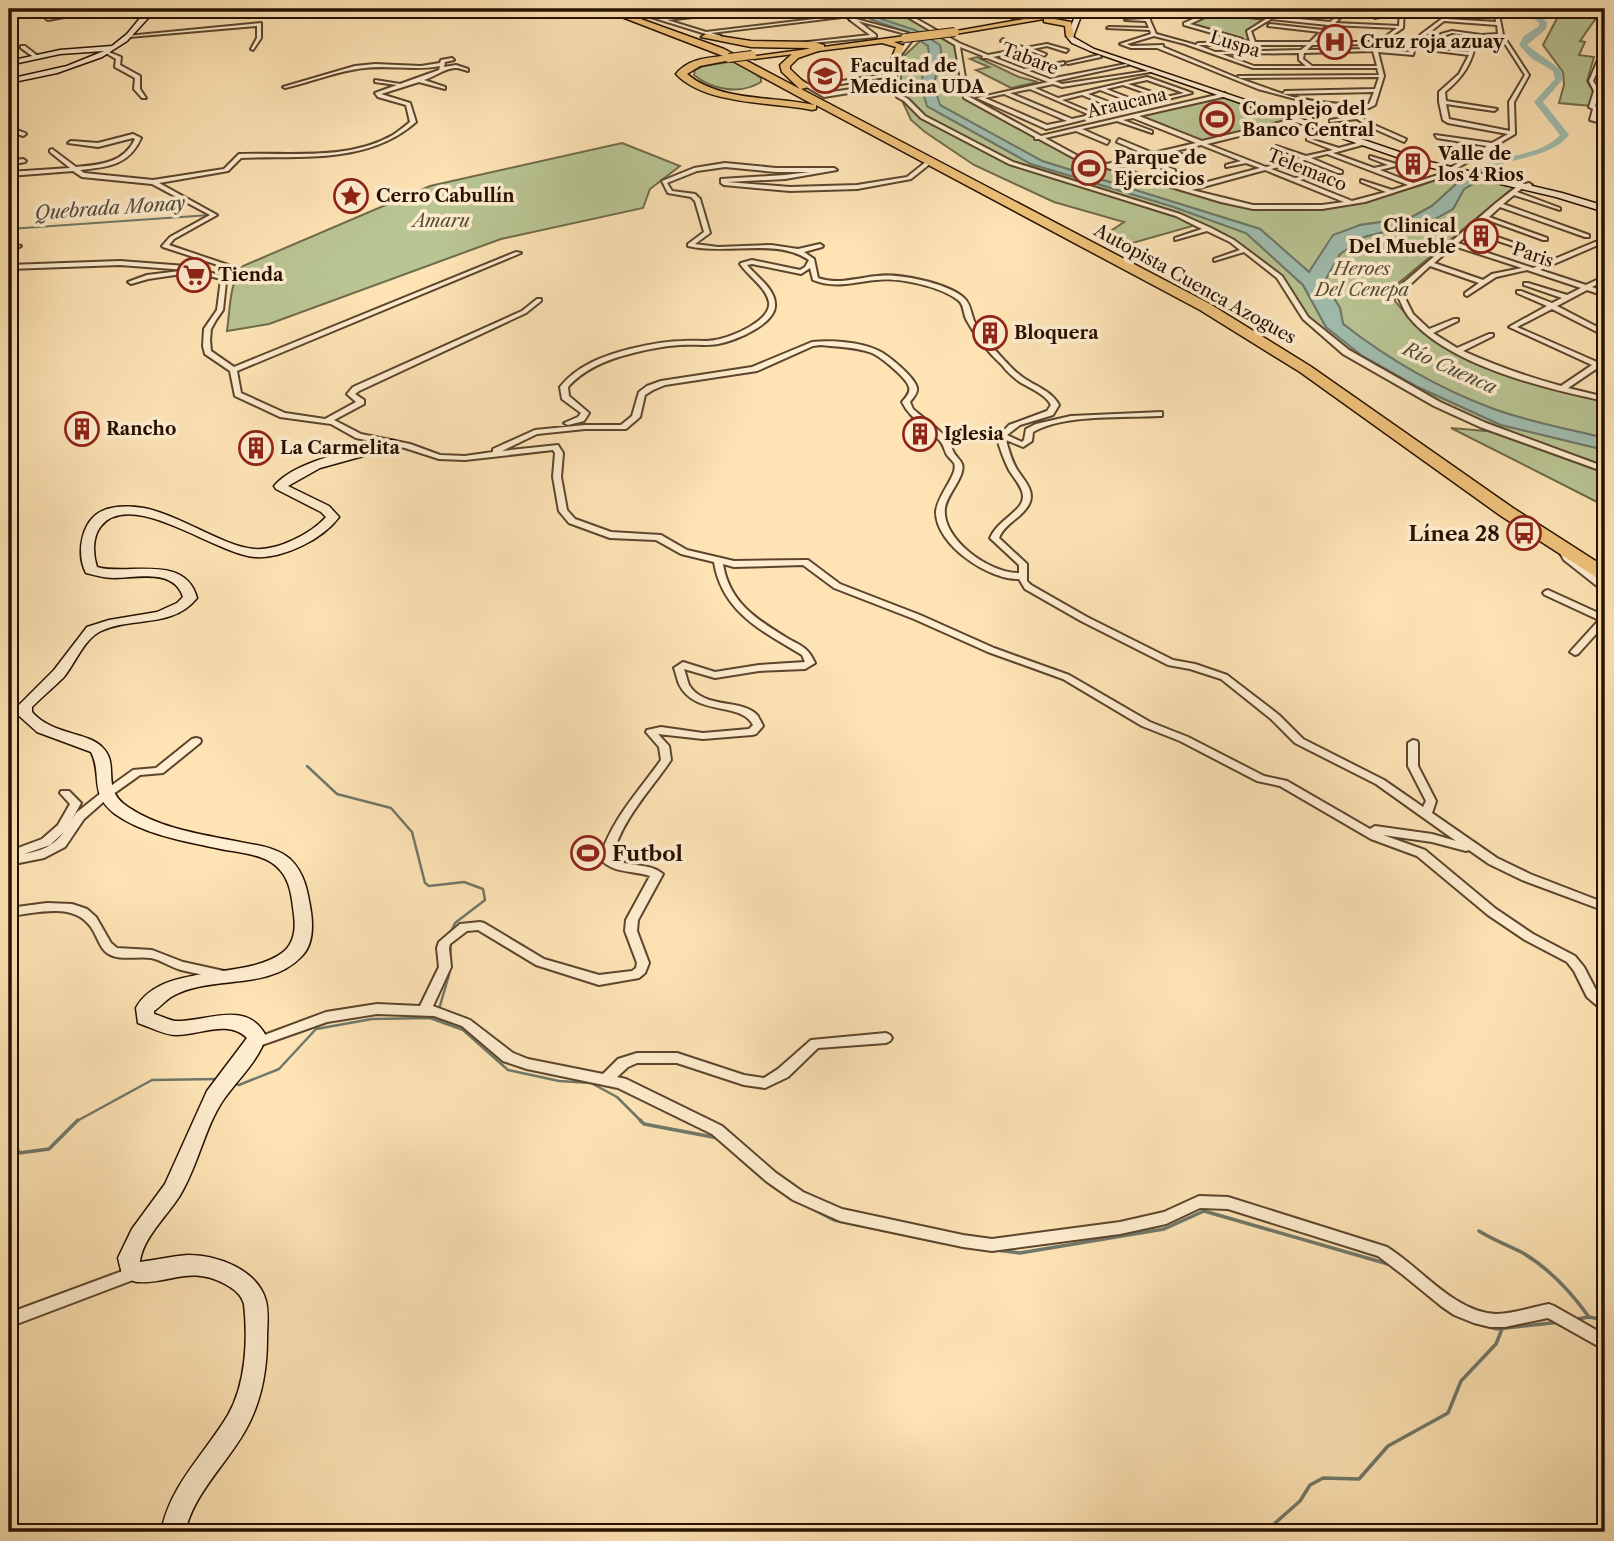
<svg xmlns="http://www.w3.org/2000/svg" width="1614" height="1541" viewBox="0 0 1614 1541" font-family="'Libre Caslon Text',serif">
<rect width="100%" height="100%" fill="#fee4b5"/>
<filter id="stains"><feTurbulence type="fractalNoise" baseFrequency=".00286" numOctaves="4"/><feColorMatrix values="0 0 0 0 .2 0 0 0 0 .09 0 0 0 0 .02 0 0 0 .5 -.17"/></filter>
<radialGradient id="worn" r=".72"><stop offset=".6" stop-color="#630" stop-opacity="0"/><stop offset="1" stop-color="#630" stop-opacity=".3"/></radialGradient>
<g fill="#b9c593" stroke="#706a4a" stroke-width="2">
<path d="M874,9h22l61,35 9,54 110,59 163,49 110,-1 72,-20 31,-11 13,2 -33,30 -22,12 -50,7 -34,22 -17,25 -49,-43 -218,-68 -103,-56c-5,-18 -8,-27 4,-43l-11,-23 -51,-19z"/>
<path d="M1562,9h43v4l-6,1 -19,27 5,1 -6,13 15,2 -7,24 7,12 -3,13 -32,-3 5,-18 -1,-13 -20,-27z"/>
<path d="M1213,14l51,4 3,1 -20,12 2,8 -3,1 -57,-16z"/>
<path d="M921,40l7,6 3,15 -9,11 5,34 104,58 140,42 75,27 57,52 23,42 92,60 83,38 104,25v20l-122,-45 -137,-73 -41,-34 -25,-41 -48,-36 -33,-17 -84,24 -21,-11 18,-7 12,-8 -70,-20 -80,-37 -49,-33 -14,-12 -11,-24 2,-38z"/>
<path d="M977,57l42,20 19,5 -27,6 -35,-18 13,-3 -19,-8z"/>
<path d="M736,61l25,17v4c-21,13 -49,8 -67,-7l1,-5 8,-4z"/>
<path d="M1224,97l66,22 -88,22 -61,-25z"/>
<path d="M622,143l58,23 -30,23 -7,19 -142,31 -232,85 -42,7c3,-20 2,-49 16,-65l187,-80z"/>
<path d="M1480,180l34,7 -119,99v15c48,63 137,80 210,99v38c-37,-9 -77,-16 -114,-30 -53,-20 -103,-49 -148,-84l-3,-16 -16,-26 16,-28 12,-8 1,-4 11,-5 89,-28 11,-20z"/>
<path d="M1451,428l46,4 108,40v34z"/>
</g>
<path fill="#a0beb0" stroke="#6f786a" stroke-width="2" d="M865,9h9l7,10 34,11 25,15 3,17c-12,16 -9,25 -3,43l102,56 218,68 49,43 24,-37 27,-10 50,-7 22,-12 33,-30 15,4 -16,9 -11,20 -18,10 -71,18 -10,5 -2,4 -12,8 -16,28 16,26 3,16c45,35 95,64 148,84 37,14 77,21 114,30v12l-104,-25 -83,-38 -57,-32 -35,-28 -23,-42 -57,-52 -75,-27 -140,-42 -104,-58c-6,-19 -9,-28 3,-45l-2,-15 -19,-13 -39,-14z"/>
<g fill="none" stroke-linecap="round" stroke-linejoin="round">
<path stroke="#6f786a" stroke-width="2" d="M9,229l201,-14"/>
<g stroke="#6f786a" stroke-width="2.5">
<path d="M307,766l30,28 54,14 21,24 13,51 4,3 35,-4 19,7 2,11 -30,23 -5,11"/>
<path d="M439,1009l10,-34 2,-35"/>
<path d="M235,1084l4,1 40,-16 37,-40 56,-10 58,-1 33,12 45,40 51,11 32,2 26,14 24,24"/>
<path d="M77,1121l75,-41 66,-1"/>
</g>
<g stroke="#6f786a" stroke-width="3.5">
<path d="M640,1120l4,4 74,14"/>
<path d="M9,1128l10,25 30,-4 29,-29"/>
<path d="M770,1184l18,12"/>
<path d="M809,1207l25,13 110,23"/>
<path d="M1479,1231c14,9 29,14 44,22 27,16 48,39 66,64"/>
<path d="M996,1250l24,3 144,-24 40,-18 184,53"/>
<path d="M1445,1309l15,8"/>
<path d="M1577,1319l12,-2 16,3"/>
<path d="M1490,1327l7,2 63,-7"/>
<path d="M1265,1532l35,-31 10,-16 13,-7 36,1 29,-33 60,-33 13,-32 35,-37 6,-15"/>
</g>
<path fill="#a0beb0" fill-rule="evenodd" d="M1523,9h7l17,13 -1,7 -19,16 34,25 2,9 -20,23 26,33c-17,21 -46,21 -70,30 -15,5 -26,14 -37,25h-6l-2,-2c34,-39 81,-26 106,-53l-26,-33 21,-23 -2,-8 -22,-13 -12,-13 5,-9 15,-10v-3z"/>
<g stroke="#5c452d" stroke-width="4">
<g id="street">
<path d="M99,9h8l-59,11 -2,-1z"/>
<path d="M625,9h6l30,9 88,-9h12l-94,11 39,12 142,-17 2,1 -139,17 10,3 -2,2z"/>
<path d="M894,9l8,2 28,-2 -24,4 53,30 29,12 32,-6 -19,-8 2,-2 22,9 22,-4 21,6 -2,2 -19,-6 -14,3 13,5 -2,2 -16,-6 -9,2 18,7 -2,2 -22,-8 -20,4 31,12 40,-7v2l-35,7 21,8 76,-15 2,1 -73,16 7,3 92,-14 2,1 -94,16 -9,-3 -18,4 23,10 89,-21 45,16 -146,36 -69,-31 71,-16 -61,-24h-5l1,-2 -23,-9 8,49 73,40 184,-43 2,3 -88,20 63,25 96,-23 2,3 -93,23 59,23 34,-9 -24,-10v-2l30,10 27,-6 -26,-10v-2l32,10 25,-7 2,3 -33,9 41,15 14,-3 -18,-7v-2l26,8v2l-16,4 33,13 25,-8 49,-29 -50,-8 -2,-3 57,8 16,-9 -60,-11 -5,-3 -4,-18v-10l20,-18 10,-19 -32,-4 2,-1 30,2 3,-12 5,-3 -25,-4 -9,3 -2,-2 11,-3 29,4 17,-1 -1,-9 -53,-4 -28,22 -3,12 -35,-3 6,24 -9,29 -6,3h-23l26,16 34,15 -2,3 -36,-16 -11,-7 -27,3v-2l23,-4 -12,-8 -27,-4 -56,-15 -101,-41h-26l-11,-4 31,-10 -1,-4 -43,-2 2,-1 40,1 -3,-7 -21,-1 21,-1 -1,-10h4l1,11 6,14 40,11 2,-2 52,-1 -3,-11 19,-12 -53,-6 -23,11 52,15 -2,2 -56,-16v-2l23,-10 -26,-4h13l136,13 6,-5 -34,-6 2,-1 35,4 6,-5h4l-14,14 64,3 1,-17h4l-1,19 -27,19 1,2 32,3 3,-11 43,-32h4l-12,10 49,3 -2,-13h4l5,26 26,40 -15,27 1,32 -73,43 -77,25 -43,7h-69l-32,-7 -147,-44 -35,-19h-4v-2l-71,-39 -9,-53zM1271,19l57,6 -5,5 -53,-6 -2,2 52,6 -10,10h-55l-4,-11zM1332,25l65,3 -19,14h-63zM1154,36l31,8 68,24h124l2,7 -141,1 2,2 139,-1 -4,12 -90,2 -2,3 -48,-17 -72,-30v-2l-32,1 -4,-2zM1486,36h14l25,39 -16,27 1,29 -61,-12 -3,-15 48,7 3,-2 -51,-8 -1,-9c18,-15 27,-28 31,-51zM1375,44l-3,5 -65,1 5,-5zM1198,45h109l-6,5 -86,2zM1373,51l4,15h-65l-9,-7 1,-6zM1299,53v7l7,6h-52l-32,-12zM1147,80l37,13 -18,4 -38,-13zM1123,85l37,13 -18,5 -36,-14zM1030,89l60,26 -18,4 -62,-26zM1100,90l36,14 -14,3 -34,-13zM1374,92l-5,12c-30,1 -58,-1 -86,-10zM1004,94l63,27 -20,4 -62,-27zM1082,95l34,14 -21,5 -33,-14zM1133,118l63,25 -43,10 -34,-14 -2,3 30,13 -40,9 -29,-8 -33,-18 31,-7 31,13 2,-3 -27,-12 35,-8 35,12v-2l-29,-11zM1201,145l40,16 -15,4v2l20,-4 14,5 -75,20 -72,-22 28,-6 32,13 2,-1v-2l-28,-12 22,-5 26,11 3,-2 -1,-1 -22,-10zM1327,154l81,31 -16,5 -31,-10v2l25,10 -34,9 -52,-21 16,-4v-2l-21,4 -24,-9 34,-9 33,13h4v-2l-31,-13zM1265,170l79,32 -22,3h-69l-61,-15z"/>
<path d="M992,9h5l18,8 38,-7 -2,-1 9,2 -46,8z"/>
<path d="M1365,9h14v8l-4,1v-7z"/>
<path d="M852,18l56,15 -2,1 -48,-13 18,14v2l-75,7 -2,-1 71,-8 -20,-15z"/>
<path d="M261,23v15l-8,12 -2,-1 6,-11v-12l-128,11 -2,-1z"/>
<path d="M909,38l4,1 -16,21 -1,24 5,11 7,4 17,17 88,46 167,52 31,14 23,12 48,36 26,41 41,33 91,52 46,21 119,44v5l-125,-45 -46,-21 -91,-52 -40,-35 -26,-41 -33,-26 -30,9v-2l26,-9 -10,-8 -23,-11 -32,9v-2l27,-9 -26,-13 -167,-52 -88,-46 -17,-17 -7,-4 -5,-11 -68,11 -29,-17 4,-1 12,7 81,-13 1,-13zM892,76v7l-67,10 -10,-5z"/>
<path d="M21,46h4l14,11 -4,1 -14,-10z"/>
<path d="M1603,48h2v6l-12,27 7,10 -5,15 10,1v2h-7l-2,10 9,1v4l-15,-4 3,-11 -4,-2 5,-16 -5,-10z"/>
<path d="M106,51l15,6 -1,8 20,11v13l6,9h-4l-8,-9 1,-11 -20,-11 1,-8 -10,-6z"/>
<path d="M1099,55l2,2 -33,7 -2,-1z"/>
<path d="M452,58l2,2 -9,2 -1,5 12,-2 12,4v2c-4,-1 -8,-3 -12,-3 -9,-1 -22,9 -32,12l21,7v2l-26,-7 -38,12 29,9 6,19c-49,43 -116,33 -175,36l-13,13 -69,12 58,32 -43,24 -5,6 65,22 -8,15 -3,28 -7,10 -5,9 -1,11 1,11 23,16 282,-115 5,1 -284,118 4,22 44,20 40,6 31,-17 -9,-8 6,-7 169,-76 15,-12h4v2l-15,12 -167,78 -4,3 9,6v4l-30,16 27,14 49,10 30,11 25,1 28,-4v-3l42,-19 50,-5h36l11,-9 7,-24 8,-6 14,-5 91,-14 60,-25c20,-2 47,0 65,8 10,4 38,27 40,38 1,5 -4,10 -7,14l3,7c9,8 30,23 36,32 3,4 2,6 4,10 2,5 7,8 9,13 4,12 -15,30 -17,44 -4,31 45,66 74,65v-8l-29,-27c6,-13 17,-19 27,-29 14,-14 0,-26 -8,-39 -5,-10 -9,-21 -12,-32l12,-13 38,-14 4,-6c-6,-12 -23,-17 -34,-25 -5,-4 -11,-9 -15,-15 -14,-13 -27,-29 -36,-46 -3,-7 -2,-15 -8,-19 -18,-14 -60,-23 -82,-20 -23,2 -41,9 -63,0l-3,-12 -9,6 -49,-10 -5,1c9,11 27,23 28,38 3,21 -41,38 -57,41 -13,2 -25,0 -38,1 -16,1 -32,4 -47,8 -25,6 -48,15 -65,34l1,9 20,17 -5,8 -16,4 -4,-2 14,-6 3,-4 -19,-14 -2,-12c18,-22 43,-31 70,-38 17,-4 35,-8 53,-8 11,-1 22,1 32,-1 15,-2 57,-19 54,-38 -3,-15 -21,-26 -29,-38l1,-1 11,-3 48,10 5,-3 4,-7c-32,-22 -83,-5 -121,-14v-2l16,-12 -9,-31 -4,-4 -23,-4 -6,-12 32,-13 31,-5 51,5h58l3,2 -52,9 -58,3 63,5 67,-2 50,-8 20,-16h4v2l-20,16 -54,10 -67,2 -66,-6 -3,-2v-4l64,-4 25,-3h-34l-51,-5 -28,4 -30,12 5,8 23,3 5,5 10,34 -15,11 23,3 53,-2 27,4 22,-5 3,2 -1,1 -18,5 10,7 4,19c20,7 39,0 59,-2 21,-3 71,7 87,22 7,6 7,17 11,25 8,14 19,26 30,38 5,5 10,11 16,15 13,10 30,14 38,29l-6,10 -33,10 -13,10 15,7 2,-2 2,-11 10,-5 35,-8 91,-4v4h-3c-36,2 -95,-2 -126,16l-1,9 -9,6 -17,-7c3,11 6,22 12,31 9,13 20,24 7,39 -8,10 -21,15 -26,28l28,26v17l4,4 56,32 86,43 22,4 32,11 52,40 24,24 81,41 39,27 3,-6 -18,-35v-23l5,-3 4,1 1,2v23l18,35 -4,12 65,45 33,16 75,29v8l-83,-31 -33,-16 -20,-14 -3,1 -34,-9 -49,-7 42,15 71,59 37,25 42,22 9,11 12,23 9,9v12l-4,-2 -14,-12 -13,-26 -7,-9 -42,-22 -37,-25 -71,-59 -46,-17 -91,-53 -23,-5 -77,-40 -38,-15 -79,-47 -75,-27 -74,-33 -80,-31 -31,-23 -69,2 -11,-3c6,38 33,55 64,74 14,8 21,9 28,25l-10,6 -46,2 -44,7 -31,-9c2,5 3,11 5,16 15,25 54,13 69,31 0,1 5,9 5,10l-7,8 -4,1 -49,4 -45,-5 11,12 2,14c-21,31 -50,60 -59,98 15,10 37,4 51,16l-25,46 -1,11 12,32 -4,10 -6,5 -40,7 -63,-20 -58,-35 -11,1 -17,13 -1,4 2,19 -18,39 37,14 43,33 15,6 75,15 15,-15 19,-6h40l67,22 20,3 14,-9 33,-29 75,-7 4,2 2,3 -2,3 -4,2 -68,5 -30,29 -23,11 -21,-3 -67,-22h-40l-9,4 -11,10 9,2 96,47 54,47 27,19 39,17 121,26 29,4 128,-17 44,-10 35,-16 29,1 159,50c34,21 67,65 109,67 18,0 35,-7 53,-10l5,2 51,29v15l-57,-32 -43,9h-15l-16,-4 -20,-8 -13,-9 -38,-31 -25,-19 -150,-47 -28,-1 -34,16 -46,10 -128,17 -29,-4 -123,-26 -47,-21 -27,-19 -54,-47 -94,-46 -91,-19 -24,-8 -41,-35 -28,-10 -57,-2 -50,8 -68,24 -4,2 -4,-2 -2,-3 2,-3 75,-28 51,-8 43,2 19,-39 -2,-19 2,-6 21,-18 20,-2 4,1 60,36 55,16 33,-4 4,-3 1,-5 -12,-32 1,-11 24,-44c-17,-6 -36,-2 -50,-17 10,-38 39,-68 61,-99l-2,-13 -13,-15 1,-2 14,-3 42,6 46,-4 4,-4c-12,-24 -58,-8 -74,-41 -2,-5 -3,-11 -5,-16l9,-6 32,10 44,-7 46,-3 -3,-7c-40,-24 -80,-43 -88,-93l-33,-8 -25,-14 -46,-2 -41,-15 -10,-12 -6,-34 2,-24 -2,-3 -88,10 -26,-1 -34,-11 -49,-10 -25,-14 -51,-7 -45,-21 -5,-25 -25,-17 -2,-8 1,-17 13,-19 4,-31 -35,-9 -66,-5 -111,4v-4l111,-4 66,5 37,10 4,-8 -64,-21 -1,-1 8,-9 40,-22 -58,-31 -70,-7 -9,-6 -64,5v-4l61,-4 -20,-16v-2l2,-1 24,18c24,-2 48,-4 59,-28l-2,-1 -35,9 -30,-4 3,-2 27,2 35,-9 8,4c-12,28 -35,29 -61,32l4,3 69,7 71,-11 15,-15c49,-2 109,7 154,-19 6,-4 12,-9 17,-13l-4,-17 -28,-8 -3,-4 22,-8 -22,-3v-2l25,4 39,-14 1,-4c-26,5 -51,-1 -76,2 -27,3 -53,14 -79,20l-2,-1 72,-21 20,-2 46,2 19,-3 1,-3zM821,345c17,2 35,2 51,8 9,4 35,25 37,34 2,6 -4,11 -7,15 8,17 25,25 38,39 4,4 4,9 7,14 2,3 5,5 7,8 5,11 -17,32 -18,49 0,33 53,68 83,67l6,10 56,32 87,44 22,4 31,10 50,40 24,24 81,41 80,57 -24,-7 -57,-8 -5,3 -83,-48 -23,-5 -76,-39 -38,-15 -81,-47 -75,-27 -74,-33 -80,-31 -32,-24 -74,1 -47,-11 -26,-15 -50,-3 -36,-13 -8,-9 -6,-33 2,-24 -5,-8 -56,6 35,-17 48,-5h41l14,-12 5,-22 8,-5 12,-5 92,-14 56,-25z"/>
<path d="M9,127l16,6 1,1 -3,2 -14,-5z"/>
<path d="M13,153l2,1v2l-6,2v-4z"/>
<path d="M23,159l3,2 -1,1 -16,3v-4z"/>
<path d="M1529,183l3,2 -1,1 -8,2 -6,4 43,16v2l-46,-15 -11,9 86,31v2h-4l-85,-30 -11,10 58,21v2h-4l-58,-21 -11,10 46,16v2h-4l-45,-15 -13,11 75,25 62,-26h10v4l-7,-1 -58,25 46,15 19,-9v4l-13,7 13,5v4l-18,-6 -30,16 48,25v5l-53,-27 -35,18 80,35 8,-4v5l-37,25 37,9v4c-58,-12 -159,-36 -197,-85 -5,-7 -8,-16 -12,-24l4,-6 96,-83 23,-18zM1454,246l68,22 -30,6 -9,6 -49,-17zM1430,266l49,17 -14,10v2l2,1 29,-19 31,-7 54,18 -14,7 -39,-12h-4v2l38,13 -10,5 -31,-12h-4v2l30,13 -38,21 83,38 -31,21c-34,-9 -66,-21 -98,-35l30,-15v-2h-4l-32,14 -24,-15 25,-12v-2h-4l-25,10 -16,-15 -11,-22z"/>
<path d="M9,243l12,3 -12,7v-4l2,-2h-2z"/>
<path d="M180,271l3,2 -1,1 -34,5 -17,5 -3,-2 19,-7z"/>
<path d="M1561,545l3,1 6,10 35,28v7l-3,-1 -38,-30 -7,-12z"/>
<path d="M1548,590l57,26v8l-27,30 -3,1 -5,-3 29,-32 -54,-25 -2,-2 2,-2z"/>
<path d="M196,738l4,1 1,2 -1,2 -37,30 -23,2 -31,22 -25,22 -19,28 -21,11 -35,7 1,-14 32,-12 16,-14 12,-21 -10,-11 1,-2h8l12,12 -10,18 5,-8 25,-20 32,-23 23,-2 36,-29zM64,832c-10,14 -23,19 -40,22l26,-9z"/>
<path d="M47,903l25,1 15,5 9,8 15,26 6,5 35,2 31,12 50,11 2,3 -2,3 -4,2c-16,-5 -32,-7 -48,-11 -10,-3 -20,-10 -30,-12 -13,-2 -26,2 -38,-2 -10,-3 -13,-12 -17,-20 -16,-37 -56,-23 -87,-20v-8z"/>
<path d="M136,1266l5,1 2,5 -2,5 -132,50v-14z"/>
</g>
</g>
<g stroke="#261000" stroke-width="3">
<g id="secondary">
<path d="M155,9h9l-14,7 -23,25 -25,16 -45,16 -48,10v-4l58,-13 37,-15 -44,3 -51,11v-4l51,-11 52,-4 15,-12 14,-17z"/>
<path d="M836,9h7l12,10 -5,1z"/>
<path d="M1078,14l3,2 -8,21 21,12 332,112 136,32 43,13v6l-49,-15 -136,-32 -330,-114 -18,-8 -5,-6 8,-21z"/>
<path d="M392,440l4,1v6l-76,21 -32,18 41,20 10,11c-16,22 -56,42 -84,40 -40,-3 -123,-69 -154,-31 -9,11 -8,29 -4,41 30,9 88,-14 100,31 -25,31 -64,18 -96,33 -17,8 -25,31 -37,46 -10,10 -22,20 -32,30v5c20,23 56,20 70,35 19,18 -3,41 26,60 31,21 71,27 107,34 18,4 40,5 55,18 15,14 18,34 21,53 2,14 2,34 -10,45 -34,35 -91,17 -130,40 -6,4 -11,10 -17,14v3c7,2 15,6 21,7 32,1 72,-22 91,15 -6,23 -28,43 -42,63 -20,29 -26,68 -45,98 -12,19 -37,42 -39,65 16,-2 32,-6 48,-7 30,0 70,15 78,46 3,12 1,26 1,38 0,33 -6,64 -22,92 -20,35 -51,62 -60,101h-24c9,-47 43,-77 67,-117 18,-31 20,-76 16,-111 -3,-10 -10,-15 -19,-20 -35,-19 -55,0 -88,-2 -6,-1 -10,-5 -15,-8l-4,-16 14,-29 33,-45 42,-93 40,-53c-19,-19 -47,-3 -71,-3 -12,0 -26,-8 -38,-12l-2,-15c25,-46 108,-27 146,-55 12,-9 14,-23 12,-38 -2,-15 -3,-33 -14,-45 -14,-17 -43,-17 -64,-22 -33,-7 -73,-14 -101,-34 -27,-21 -12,-38 -24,-62l-54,-20 -21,-19 2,-7 36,-36 33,-43 22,-7 48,-8 20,-9 6,-6c-9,-29 -47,-19 -69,-19 -10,0 -19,-3 -28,-5 -10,-19 -5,-52 16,-62 13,-6 28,-5 42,-3 36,7 78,38 110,41 23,2 57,-15 72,-32l-5,-5 -45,-23 -2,-3c23,-27 84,-36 118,-46z"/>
</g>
</g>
<g stroke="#261000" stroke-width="3">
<g id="primary">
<path d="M1080,9h15l-46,9 22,4 3,14 -4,2 -4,-2 -1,-10 -21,-4v-3l-89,15 -4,-2z"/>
<path d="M905,36l3,4 -14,2 10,4 -5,14 -4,2 -4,-2 5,-13 -14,-4 -128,16 -4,-2z"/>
</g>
</g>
<g stroke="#261000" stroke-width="3">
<path id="highway" d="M601,9h12l111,40 76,40 -18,-17 -2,-7 12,-11 18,-6 -59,-1 -50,-10 5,-3 45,7 63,1 10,3v4l-26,9 -8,8v3l19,18 -8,2 409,215 100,62 203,142 92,59v13l-6,-1 -98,-63 -201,-144 -100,-62 -384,-205v4l-4,1c-40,-8 -107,-5 -136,-36 12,-15 30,-16 47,-18zM731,60l83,45c-40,-9 -94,-3 -127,-31l13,-8z"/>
</g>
<use href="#street" fill="#feedcf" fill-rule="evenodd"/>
<use href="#secondary" fill="#feedcf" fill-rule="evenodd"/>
<use href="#primary" fill="#efc27a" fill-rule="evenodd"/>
<use href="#highway" fill="#efc27a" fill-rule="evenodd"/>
<g stroke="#261000" stroke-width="9" stroke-linecap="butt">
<path id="secondary-bridge" d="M1076,9l2,7"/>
</g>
<g stroke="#261000" stroke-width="10" stroke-linecap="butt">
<g id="primary-bridge">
<path d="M905,38l50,-6"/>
<path d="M729,58l23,-3"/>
</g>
</g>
<use href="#secondary-bridge" stroke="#feedcf" stroke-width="7"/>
<use href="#primary-bridge" stroke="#efc27a" stroke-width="8"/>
</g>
<defs>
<g id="hospital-ring" transform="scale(1.75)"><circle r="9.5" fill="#feedcf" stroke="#8f2418" stroke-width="1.5"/><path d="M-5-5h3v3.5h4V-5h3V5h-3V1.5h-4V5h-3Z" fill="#8f2418"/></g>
<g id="university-ring" transform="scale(1.75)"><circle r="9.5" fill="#feedcf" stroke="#8f2418" stroke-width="1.5"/><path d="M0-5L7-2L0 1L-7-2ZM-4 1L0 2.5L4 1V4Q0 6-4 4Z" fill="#8f2418"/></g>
<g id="stadium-ring" transform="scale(1.75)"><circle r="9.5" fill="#feedcf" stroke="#8f2418" stroke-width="1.5"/><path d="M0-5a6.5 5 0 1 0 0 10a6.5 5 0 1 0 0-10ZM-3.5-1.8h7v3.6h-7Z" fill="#8f2418"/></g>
<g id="building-ring" transform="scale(1.75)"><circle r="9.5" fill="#feedcf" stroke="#8f2418" stroke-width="1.5"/><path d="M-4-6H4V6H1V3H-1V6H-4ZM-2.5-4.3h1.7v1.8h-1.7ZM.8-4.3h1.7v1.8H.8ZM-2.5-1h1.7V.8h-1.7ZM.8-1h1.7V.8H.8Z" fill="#8f2418"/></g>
<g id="sight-ring" transform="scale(1.75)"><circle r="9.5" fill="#feedcf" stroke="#8f2418" stroke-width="1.5"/><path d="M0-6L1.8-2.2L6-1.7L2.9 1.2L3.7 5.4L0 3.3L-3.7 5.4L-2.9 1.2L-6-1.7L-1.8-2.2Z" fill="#8f2418"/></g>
<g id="supermarket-ring" transform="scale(1.75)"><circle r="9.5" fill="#feedcf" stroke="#8f2418" stroke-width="1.5"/><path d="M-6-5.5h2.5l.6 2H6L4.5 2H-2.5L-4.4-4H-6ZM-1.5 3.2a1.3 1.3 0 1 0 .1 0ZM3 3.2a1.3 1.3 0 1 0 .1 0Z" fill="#8f2418"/></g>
<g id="bus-ring" transform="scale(1.75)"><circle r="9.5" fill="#feedcf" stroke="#8f2418" stroke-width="1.5"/><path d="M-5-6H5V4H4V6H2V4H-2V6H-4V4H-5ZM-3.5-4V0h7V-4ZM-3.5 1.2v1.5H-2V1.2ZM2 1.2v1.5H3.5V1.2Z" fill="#8f2418"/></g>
</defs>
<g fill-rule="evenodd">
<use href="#hospital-ring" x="1335" y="42"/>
<use href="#university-ring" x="825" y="76"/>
<use href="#stadium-ring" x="1217" y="119"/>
<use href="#building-ring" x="1413" y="164"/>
<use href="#stadium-ring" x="1089" y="168"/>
<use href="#sight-ring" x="351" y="196"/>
<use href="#building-ring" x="1481" y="236"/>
<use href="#supermarket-ring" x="194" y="275"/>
<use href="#building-ring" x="990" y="333"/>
<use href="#building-ring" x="82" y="429"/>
<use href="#building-ring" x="920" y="434"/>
<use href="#building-ring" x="256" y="448"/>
<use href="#bus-ring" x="1524" y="533"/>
<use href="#stadium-ring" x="588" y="853"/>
</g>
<g text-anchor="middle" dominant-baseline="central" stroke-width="7" stroke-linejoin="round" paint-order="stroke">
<g font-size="18" font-weight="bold" fill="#261000" stroke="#feedcf" text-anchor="start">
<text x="1360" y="42">Cruz roja azuay</text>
<text x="850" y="66">Facultad de<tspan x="850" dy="21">Medicina UDA</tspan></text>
<text x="1242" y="109">Complejo del<tspan x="1242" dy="21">Banco Central</tspan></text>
<text x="1438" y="154">Valle de<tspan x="1438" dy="21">los 4 Rios</tspan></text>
<text x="1114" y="158">Parque de<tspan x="1114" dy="21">Ejercicios</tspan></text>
<text x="376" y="196">Cerro Cabullín</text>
<text x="1456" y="226" text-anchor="end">Clinical<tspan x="1456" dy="21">Del Mueble</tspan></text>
<text x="218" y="275">Tienda</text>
<text x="1014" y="333">Bloquera</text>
<text x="106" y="429">Rancho</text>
<text x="944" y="434">Iglesia</text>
<text x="280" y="448">La Carmelita</text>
</g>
<g font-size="18" fill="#261000" stroke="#feedcf">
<text transform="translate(1235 44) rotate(17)">Luspa</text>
<text transform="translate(1030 59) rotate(21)">Tabare</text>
<text transform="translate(1127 103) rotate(-13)">Araucana</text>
<text transform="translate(1307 170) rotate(22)">Telemaco</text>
<text transform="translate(1533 255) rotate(19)">Paris</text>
<text transform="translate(1195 284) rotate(29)">Autopista Cuenca Azogues</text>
</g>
<g font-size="18" font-style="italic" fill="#594f33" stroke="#feedcf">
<text x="441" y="221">Amaru</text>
<text x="1362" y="269">Heroes<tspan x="1362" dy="21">Del Cenepa</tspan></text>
</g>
<g font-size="19" font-style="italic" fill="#514d3e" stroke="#feedcf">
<text transform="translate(110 208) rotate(-4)">Quebrada Monay</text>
<text transform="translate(1450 368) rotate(24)">Río Cuenca</text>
</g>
<g font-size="21" font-weight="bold" fill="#261000" stroke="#feedcf" text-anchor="end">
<text x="1500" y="533">Línea 28</text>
<text x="612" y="853" text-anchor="start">Futbol</text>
</g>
</g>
<rect width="1614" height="1541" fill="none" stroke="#fee4b5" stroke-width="35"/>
<rect x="10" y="10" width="1593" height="1520" fill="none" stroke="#261000" stroke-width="3.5"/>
<rect x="18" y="18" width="1579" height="1506" fill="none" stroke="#261000" stroke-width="2"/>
<rect width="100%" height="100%" filter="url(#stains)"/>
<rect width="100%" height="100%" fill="url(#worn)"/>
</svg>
